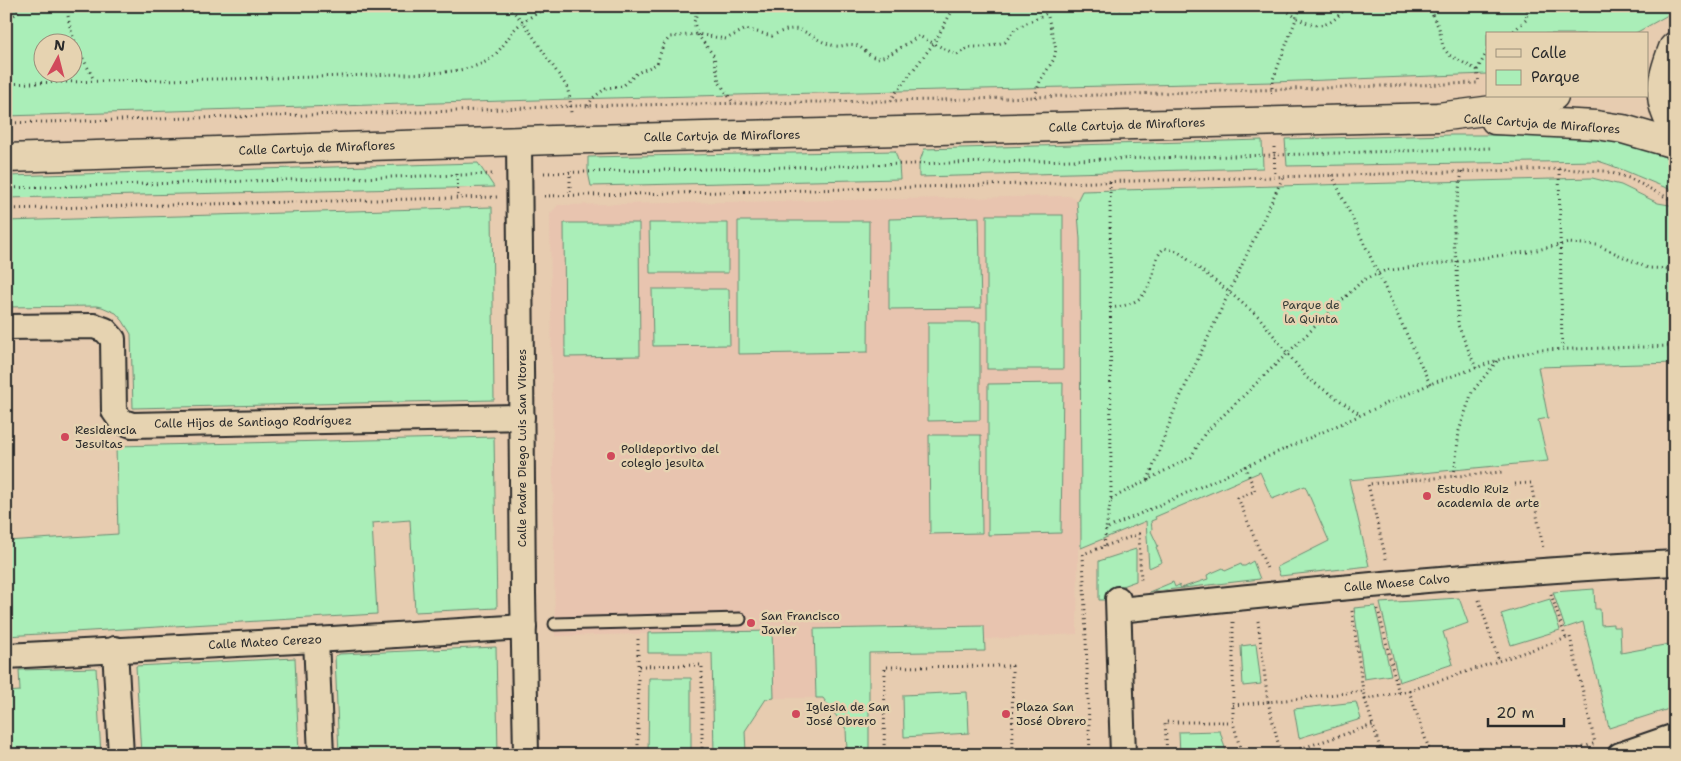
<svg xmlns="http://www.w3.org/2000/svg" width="1681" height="761" viewBox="0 0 1681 761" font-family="'Shantell Sans',sans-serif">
<rect width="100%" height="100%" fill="#e7ccb0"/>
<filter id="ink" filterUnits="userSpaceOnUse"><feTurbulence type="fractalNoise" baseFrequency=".02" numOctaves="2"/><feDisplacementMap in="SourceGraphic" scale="10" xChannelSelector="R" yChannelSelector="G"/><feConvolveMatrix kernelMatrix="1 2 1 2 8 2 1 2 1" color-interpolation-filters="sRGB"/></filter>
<g filter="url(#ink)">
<path fill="#e8c4af" d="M1067,196l6,1 4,4 3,38 1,309 -3,1 -1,85 -92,5 -1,-13 -170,3 2,69h-42l-2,-67 -217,5 -5,-422 8,-9z"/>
<g fill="#aaeeb8" stroke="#6a8c72" fill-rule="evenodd">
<path d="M6,6h1669v5l-41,23h-147v40l-215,8 -702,17 -564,17zM42,42h30v30h-30z"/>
<path d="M1452,135h67l81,4 34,6 36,14 3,19 2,1v12c-26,-9 -51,-22 -77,-30l-311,5 -2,-27z"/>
<path d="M1262,140l1,28 -344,9v-13l5,-15z"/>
<path d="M895,151l4,13 1,15 -309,7 -3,-14v-15z"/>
<path d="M478,163l16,24 -488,11v-22z"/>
<path d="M1592,178l29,7 37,18 17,3v157l-137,4 10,51 -10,2 10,41 -199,19 20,86 -89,10 -3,-9 52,-26 -24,-55 -33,13 -12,-27 -105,45 1,2 -5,2 1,8 -1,2 7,15 -2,1 6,15 -13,6 -3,-47 -65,27 -1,-309 -3,-38 5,-10z"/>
<path d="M492,207l2,193 -361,8 -2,-74 -8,-13 -7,-8 -14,-6 -6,-1 -90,1v-86z"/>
<rect x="987" y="215" width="76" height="154"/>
<path d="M979,217l2,91 -92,1v-90z"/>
<path d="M738,221h131l-1,131 -130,2z"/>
<path d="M564,223h75l1,133 -75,1z"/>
<path d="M649,223h79v50h-78z"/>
<path d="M652,289h77l1,56 -77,1z"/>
<path d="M928,322h52v98l-52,1z"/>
<path d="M1063,383l-2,150 -73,2v-151z"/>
<path d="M929,435h52l1,98 -52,1z"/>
<path d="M494,437l3,171 -82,4 -5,-92 -38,3 5,91 -371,22v-95l112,-7 -2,-88z"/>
<path d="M1136,549v32l-17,6 -14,13h-6v-39z"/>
<path d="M1253,561l7,18 -111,13 24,-10 2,5 4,-2 2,3 27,-9 -1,-4 16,-7 2,3 16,-7 1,2h3z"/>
<path d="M1594,589l1,20h5l1,16 12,-1v3h7l1,26 54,-10v64l-66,21 -26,-106 -18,6 -12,-36z"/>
<path d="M1459,598l9,25 -25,9 10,32 -54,18 -19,-79z"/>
<path d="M1550,599l10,31 -49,15 -10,-31z"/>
<path d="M1375,606l16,69 -27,4 -10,-71z"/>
<path d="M984,626l1,25 -116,2v98h-22l-1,-22 -23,-31h-7l-2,-69z"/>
<path d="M772,631l2,67 -8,1 -21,32 1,22 -32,1 -2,-101h-64v-20z"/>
<path d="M1256,644l5,40 -18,2 -2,-40z"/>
<path d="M496,647l2,108h-159l-4,-99 5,-2z"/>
<path d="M295,658l4,97h-158l-5,-89z"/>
<path d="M96,668l5,87h-95v-63l14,-1 -1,-21z"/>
<path d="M649,678h42v76h-43z"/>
<path d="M967,692l2,41 -65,4 -1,-42z"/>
<path d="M1356,702l5,17 -62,19 -5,-29z"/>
<path d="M1220,731l7,24h-47l-1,-23z"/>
</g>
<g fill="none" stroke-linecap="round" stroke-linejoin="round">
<g stroke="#2b2b2b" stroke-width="15">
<path id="lane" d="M555,624l185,-5"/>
</g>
<g stroke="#2b2b2b" stroke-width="28">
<g id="street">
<path d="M519,141l4,452 3,162"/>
<path d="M6,327l88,-1 11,4 8,9 1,72 7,10 11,4 390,-8"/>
<path d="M1118,599l5,156"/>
<path d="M1119,610c185,-19 370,-38 556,-47"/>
<path d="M316,640l5,115"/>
<path d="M115,649l6,106"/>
<path d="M6,656l310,-16 208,-13"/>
<path d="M1620,755l55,-19"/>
</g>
</g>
<g stroke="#2b2b2b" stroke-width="31">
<g id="secondary">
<path d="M1675,46l-2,2c-12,31 -18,53 2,82"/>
<path d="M1495,120l101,5 27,4 52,15"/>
<path d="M6,158l547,-18 885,-23 62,-8 54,-13"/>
</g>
</g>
<g stroke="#2b2b2b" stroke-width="3" stroke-dasharray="1 4" stroke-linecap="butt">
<path d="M68,6c-2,26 15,51 26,74"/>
<path d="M347,6h8"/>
<path d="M508,6l16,17 43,64 3,12 1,14"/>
<path d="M699,6l-5,16 3,12 17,22 5,26 15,22"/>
<path d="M1077,6l7,3 12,-3"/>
<path d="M1100,6l23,3 5,-3"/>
<path d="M1281,6c12,10 30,24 47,17 9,-3 13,-13 23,-17"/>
<path d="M1428,6l11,22 4,19 6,8 28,15 2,13"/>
<path d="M6,21l11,-8 4,-7"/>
<path d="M1510,34l16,-14 2,-14"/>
<path d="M1477,70l10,-18"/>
<path d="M6,84c122,-5 243,-4 364,-9 31,-2 86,1 113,-12 14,-6 22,-21 31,-33 9,-10 26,-19 39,-24"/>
<path d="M1272,93v-11l29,-76"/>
<path d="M1035,97l5,-16 14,-22 2,-10 -9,-36"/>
<path d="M891,101l6,-10 37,-48 21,-37"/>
<path d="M588,106l5,-8 13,-10 17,-2 14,-13 20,-9 6,-19 7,-8 27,-3 29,5 20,-10 26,7c33,-18 34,4 64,10 6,1 13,-3 19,-1 10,2 15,16 27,12 11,-3 27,-15 37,-21l38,19 12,-8h16l20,-5 10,-13 32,-16 6,-7"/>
<path d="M6,123l451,-12 113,-5 370,-6 538,-17"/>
<path d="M1274,147l1,30"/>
<path d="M1559,169l3,180"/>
<path d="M570,171v24"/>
<path d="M1462,172l-8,45v28l3,16 1,64 18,43"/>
<path d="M544,173l730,-18 218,-7"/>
<path d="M457,174l1,24"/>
<path d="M1332,175l98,209"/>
<path d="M1110,182l1,317 -5,30 324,-145 68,-24 40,-10 137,-4"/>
<path d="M6,188l489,-14"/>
<path d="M544,196l267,-6 748,-21 46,2 24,7 39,20 7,1"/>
<path d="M6,209l491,-12"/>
<path d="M1110,308c25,-3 36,-9 43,-34 2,-11 3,-18 11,-26l13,3 52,41 30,25 48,61 54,37"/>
<path d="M1245,466l10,25 -17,7 30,73"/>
<path d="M1454,476l5,-45 13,-39 25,-31"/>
<path d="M1148,480l28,-74 107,-229"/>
<path d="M1515,484l16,-1 12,65"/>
<path d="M1111,499l80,-42 14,-24 158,-153 21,-9 143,-19 42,-9 28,2 51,23 27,1"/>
<path d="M1104,546l2,-17"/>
<path d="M1386,559l-18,-75 134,-12"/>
<path d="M1551,594l15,45"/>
<path d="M1479,600l20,61"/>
<path d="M1378,609l21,85"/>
<path d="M1352,611l11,80"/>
<path d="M1258,621l10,81 95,-11 2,8 44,-8 22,64"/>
<path d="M1233,622v100"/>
<path d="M638,639v27"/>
<path d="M1409,691l161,-54 25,106"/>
<path d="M1365,699l8,26"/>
<path d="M1233,705l35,-3 13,53"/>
<path d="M638,755v-89l64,-1v90"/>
<path d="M884,755l1,-88 127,-1 1,89"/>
<path d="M1090,755l-7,-201 56,-20 2,48"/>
<path d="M1167,755l-2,-33h68l9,33"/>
<path d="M1281,755l92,-30 9,30"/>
<path d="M1559,755l37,-12"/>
</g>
<use href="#lane" stroke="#e6d3b1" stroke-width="11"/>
<use href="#street" stroke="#e6d3b1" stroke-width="24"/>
<use href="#secondary" stroke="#e6d3b1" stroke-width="28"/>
</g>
</g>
<g fill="#d1495b" stroke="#e6d3b1" stroke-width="2">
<circle cx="65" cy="437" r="5"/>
<circle cx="611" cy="456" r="5"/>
<circle cx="1427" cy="496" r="5"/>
<circle cx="751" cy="623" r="5"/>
<circle cx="796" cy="714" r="5"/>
<circle cx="1006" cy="714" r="5"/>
</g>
<g text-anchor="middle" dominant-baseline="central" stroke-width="5" stroke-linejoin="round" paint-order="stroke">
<g font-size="12" fill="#2b2b2b" stroke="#e6d3b1">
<text transform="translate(1542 124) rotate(4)">Calle Cartuja de Miraflores</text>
<text transform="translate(1127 125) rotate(-2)">Calle Cartuja de Miraflores</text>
<text transform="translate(722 136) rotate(-1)">Calle Cartuja de Miraflores</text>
<text transform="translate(317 148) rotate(-2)">Calle Cartuja de Miraflores</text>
<text transform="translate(253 422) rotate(-1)">Calle Hijos de Santiago Rodríguez</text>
<text transform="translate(522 448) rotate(-90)">Calle Padre Diego Luis San Vitores</text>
<text transform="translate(1397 583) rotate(-5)">Calle Maese Calvo</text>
<text transform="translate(265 642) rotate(-3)">Calle Mateo Cerezo</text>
</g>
<g font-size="12" fill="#383e39" stroke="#e6d3b1">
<text x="1311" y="305">Parque de<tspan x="1311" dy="14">la Quinta</tspan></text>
</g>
<g font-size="12" fill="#2b2b2b" stroke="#e6d3b1" text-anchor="start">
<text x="75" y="430">Residencia<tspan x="75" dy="14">Jesuitas</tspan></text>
<text x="621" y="449">Polideportivo del<tspan x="621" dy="14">colegio jesuita</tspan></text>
<text x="1437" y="489">Estudio Ruiz<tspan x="1437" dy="14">academia de arte</tspan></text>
<text x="761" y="616">San Francisco<tspan x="761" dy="14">Javier</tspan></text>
<text x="806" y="707">Iglesia de San<tspan x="806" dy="14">José Obrero</tspan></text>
<text x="1016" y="707">Plaza San<tspan x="1016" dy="14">José Obrero</tspan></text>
</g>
</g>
<rect width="1681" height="761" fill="none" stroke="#e6d3b1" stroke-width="25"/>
<rect x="12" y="12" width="1656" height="736" fill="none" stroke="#2b2b2b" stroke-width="2" filter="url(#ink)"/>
<rect x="1486" y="32" width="162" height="65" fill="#e6d3b1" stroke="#9b907b"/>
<rect x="1496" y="49" width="25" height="8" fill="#e6d3b1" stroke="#9b907b"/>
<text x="1531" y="58" font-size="15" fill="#2b2b2b">Calle</text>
<rect x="1496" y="70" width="25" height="15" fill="#aaeeb8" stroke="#9b907b"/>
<text x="1531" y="82" font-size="15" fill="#2b2b2b">Parque</text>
<g transform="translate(58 58) rotate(7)"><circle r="24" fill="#e6d3b1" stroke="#9b907b"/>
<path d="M0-4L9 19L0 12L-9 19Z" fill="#d1495b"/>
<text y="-8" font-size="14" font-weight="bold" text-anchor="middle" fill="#2b2b2b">N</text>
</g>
<path d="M1488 718v8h76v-8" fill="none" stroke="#2b2b2b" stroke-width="2.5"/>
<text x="1496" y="718" font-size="15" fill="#2b2b2b" stroke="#e6d3b1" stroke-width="4" paint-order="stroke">20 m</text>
</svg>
